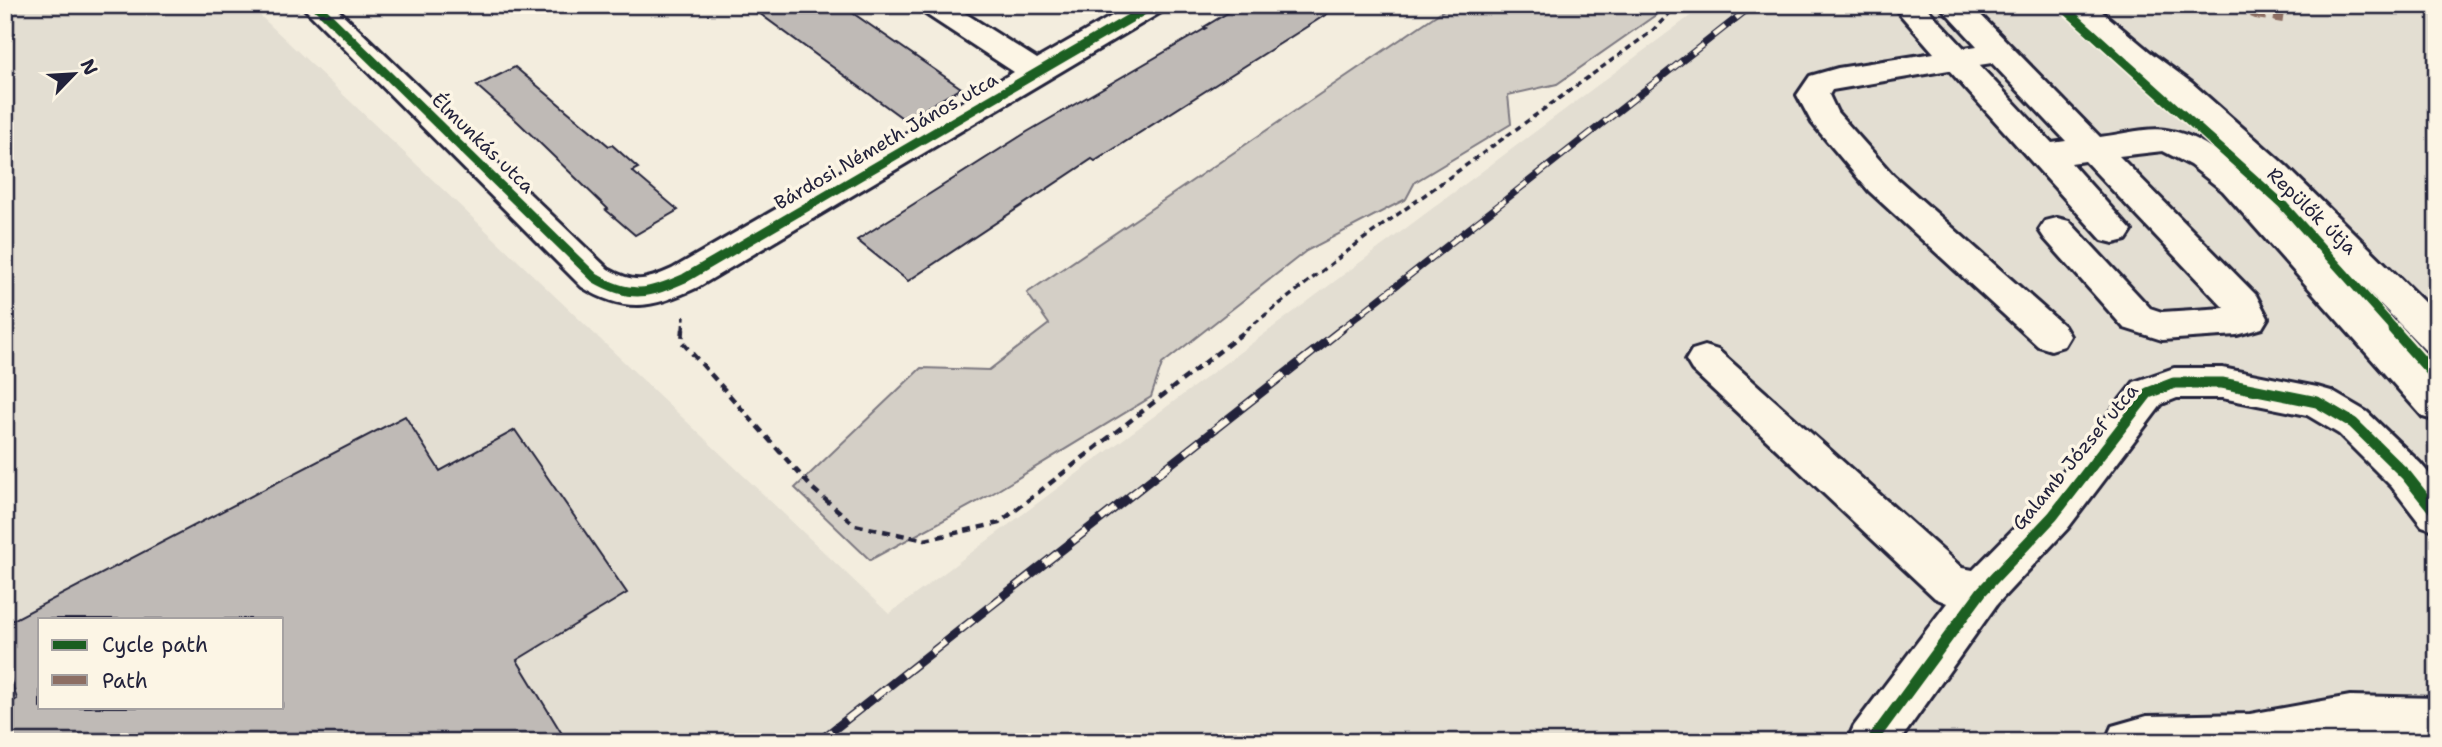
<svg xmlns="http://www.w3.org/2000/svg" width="2442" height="747" viewBox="0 0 2442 747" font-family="'Shantell Sans',sans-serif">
<rect width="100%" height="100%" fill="#f3edde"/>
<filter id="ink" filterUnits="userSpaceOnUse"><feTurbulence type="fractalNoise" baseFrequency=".0143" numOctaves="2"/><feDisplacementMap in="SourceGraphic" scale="14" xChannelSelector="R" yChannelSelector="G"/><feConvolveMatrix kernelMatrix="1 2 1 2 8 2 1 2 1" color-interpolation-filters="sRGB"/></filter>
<g filter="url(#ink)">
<path fill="#e3ded2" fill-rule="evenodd" d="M5,5h244l640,609 816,-609h732v737h-2432zM40,619h242v88h-242z"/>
<path fill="#d4cfc6" stroke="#7b7880" stroke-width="2" d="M1451,5h219l-113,79 -49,11 3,29 -96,58 -9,17 -100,52 -144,113 -11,33 -161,98 -120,65 -75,-72 126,-120 68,2 60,-46 -22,-31z"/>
<g fill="#bfbab6" stroke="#22223b" stroke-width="2" fill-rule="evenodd">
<path d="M748,5h93l120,83 -56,32z"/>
<path d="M1241,5h100l-246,156 -3,-2 -184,122 -51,-41 170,-108 179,-104 -2,-1z"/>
<path d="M515,67l94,79 3,-1 26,23 -6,3 46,39 -43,25 -29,-25 2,-1 -90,-87 -41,-36z"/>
<path d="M405,416l35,55 75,-41 112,163 -110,67 50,82h-562v-36l12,-7 -12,-36v-39zM40,619h242v88h-242z"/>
</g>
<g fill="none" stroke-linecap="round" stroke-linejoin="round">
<g stroke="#22223b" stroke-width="6">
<g id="minor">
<path d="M301,5h32l275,264c27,15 37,12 64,0l342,-197 -93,-61 -5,-6h36l85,54 94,-54h37l-5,6 -465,276c-45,21 -72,27 -116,0z"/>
<path d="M1892,5h32l40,43 13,-2 -38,-41h32l129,132c20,-2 46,-10 66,-7 32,4 57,26 81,45l190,205v41l-14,-4 -200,-226 -33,-26 -27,-14 -44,5 137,139 12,23 -6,10 -25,7 -75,5 -38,-12 -79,-89 -6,-9 6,-9 12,-3 12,3 81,87 12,4 62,-4 -139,-147 -14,2 61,68 -6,9 -12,3 -12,-3 -153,-170 -117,20 -3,5 8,17 56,63 171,151 6,10 -6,10 -13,4 -13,-4 -169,-155 -57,-68 -15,-28 13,-19 28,-8 96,-15zM1992,63l74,78 -14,2 -73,-78z"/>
<path d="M1705,346l13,4 244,218 11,2 65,-66 96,-122 40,-14h48l95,19 14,4 36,21 53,51 17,20v48l-15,-5 -30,-39 -53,-53 -32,-19 -85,-17h-45l-15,6 -94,124 -71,76 -98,138h-52l7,-16 93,-123 -12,-5 -243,-228 -6,-10 6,-10z"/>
<path d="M2350,696l87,2v44h-332l7,-16 35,-10 103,-2z"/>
</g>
</g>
<g stroke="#22223b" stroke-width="6">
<path id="major" d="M2061,5h33l56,47 42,31 94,83 151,149v38l-13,-4 -162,-167 -92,-85 -42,-31z"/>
</g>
<g stroke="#22223b" stroke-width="3.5" stroke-dasharray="6 4.5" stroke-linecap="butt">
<path d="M1722,5l3,1"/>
<path d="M683,330l1,-14"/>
<path d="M1246,330l112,-87 293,-211 27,-27"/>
</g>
<path stroke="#22223b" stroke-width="4.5" stroke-dasharray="8 6" stroke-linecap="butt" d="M683,329l-1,13 131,147 42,36 70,15 74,-17 249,-194"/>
<use href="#minor" fill="#fcf5e5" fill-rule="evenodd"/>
<use href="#major" fill="#fcf5e5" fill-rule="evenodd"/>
<g stroke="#22223b" stroke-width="7">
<path id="rail-far1" d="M1340,330l413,-325"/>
</g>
<g stroke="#22223b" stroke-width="9">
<path id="rail" d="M818,742l524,-413"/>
</g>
<use href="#rail-far1" stroke="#fcf5e5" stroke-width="4.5" stroke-dasharray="14" stroke-linecap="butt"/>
<use href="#rail" stroke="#fcf5e5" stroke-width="6" stroke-dasharray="18" stroke-linecap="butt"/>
<path stroke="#8d6e63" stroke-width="8" stroke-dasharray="15 8" stroke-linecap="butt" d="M2230,5l26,10 27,4"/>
<g stroke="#fcf5e5" stroke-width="12">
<g id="cycleway-far1">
<path d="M316,5l279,273c36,21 54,16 90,0l468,-273"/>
<path d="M2061,5l221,199 113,126"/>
</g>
</g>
<g stroke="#fcf5e5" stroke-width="16">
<g id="cycleway">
<path d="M2393,329l44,49"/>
<path d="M1871,742l111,-151 71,-75 95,-123 26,-10h48l95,19 36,21 53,52 31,39"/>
</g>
</g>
<use href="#cycleway-far1" stroke="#1b5e20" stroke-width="9"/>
<use href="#cycleway" stroke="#1b5e20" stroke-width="11"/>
</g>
</g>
<g text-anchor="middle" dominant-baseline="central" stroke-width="7" stroke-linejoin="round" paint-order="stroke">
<g font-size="19" fill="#22223b" stroke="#fcf5e5">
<text transform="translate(886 141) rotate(-30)">Bárdosi Németh János utca</text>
<text transform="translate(483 143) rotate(44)">Élmunkás utca</text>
<text transform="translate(2312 211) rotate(44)">Repülők útja</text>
<text transform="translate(2075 457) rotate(-50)">Galamb József utca</text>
</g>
</g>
<rect width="2442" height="747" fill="none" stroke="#fcf5e5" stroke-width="28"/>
<rect x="14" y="14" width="2414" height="719" fill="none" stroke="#22223b" stroke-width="2.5" filter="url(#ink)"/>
<rect x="38" y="618" width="245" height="91" fill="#fcf5e5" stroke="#a5a1a1" stroke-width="2"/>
<rect x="52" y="640" width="35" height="10" fill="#1b5e20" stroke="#a5a1a1" stroke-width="2"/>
<text x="102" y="652" font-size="21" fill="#22223b">Cycle path</text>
<rect x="52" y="675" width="35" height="10" fill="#8d6e63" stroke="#a5a1a1" stroke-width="2"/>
<text x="102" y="688" font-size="21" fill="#22223b">Path</text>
<g transform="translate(74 74) rotate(65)" stroke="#fcf5e5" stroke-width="5" paint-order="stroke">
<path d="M0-5L12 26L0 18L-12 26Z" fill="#22223b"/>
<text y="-10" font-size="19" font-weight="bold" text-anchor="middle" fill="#22223b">N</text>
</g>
</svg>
